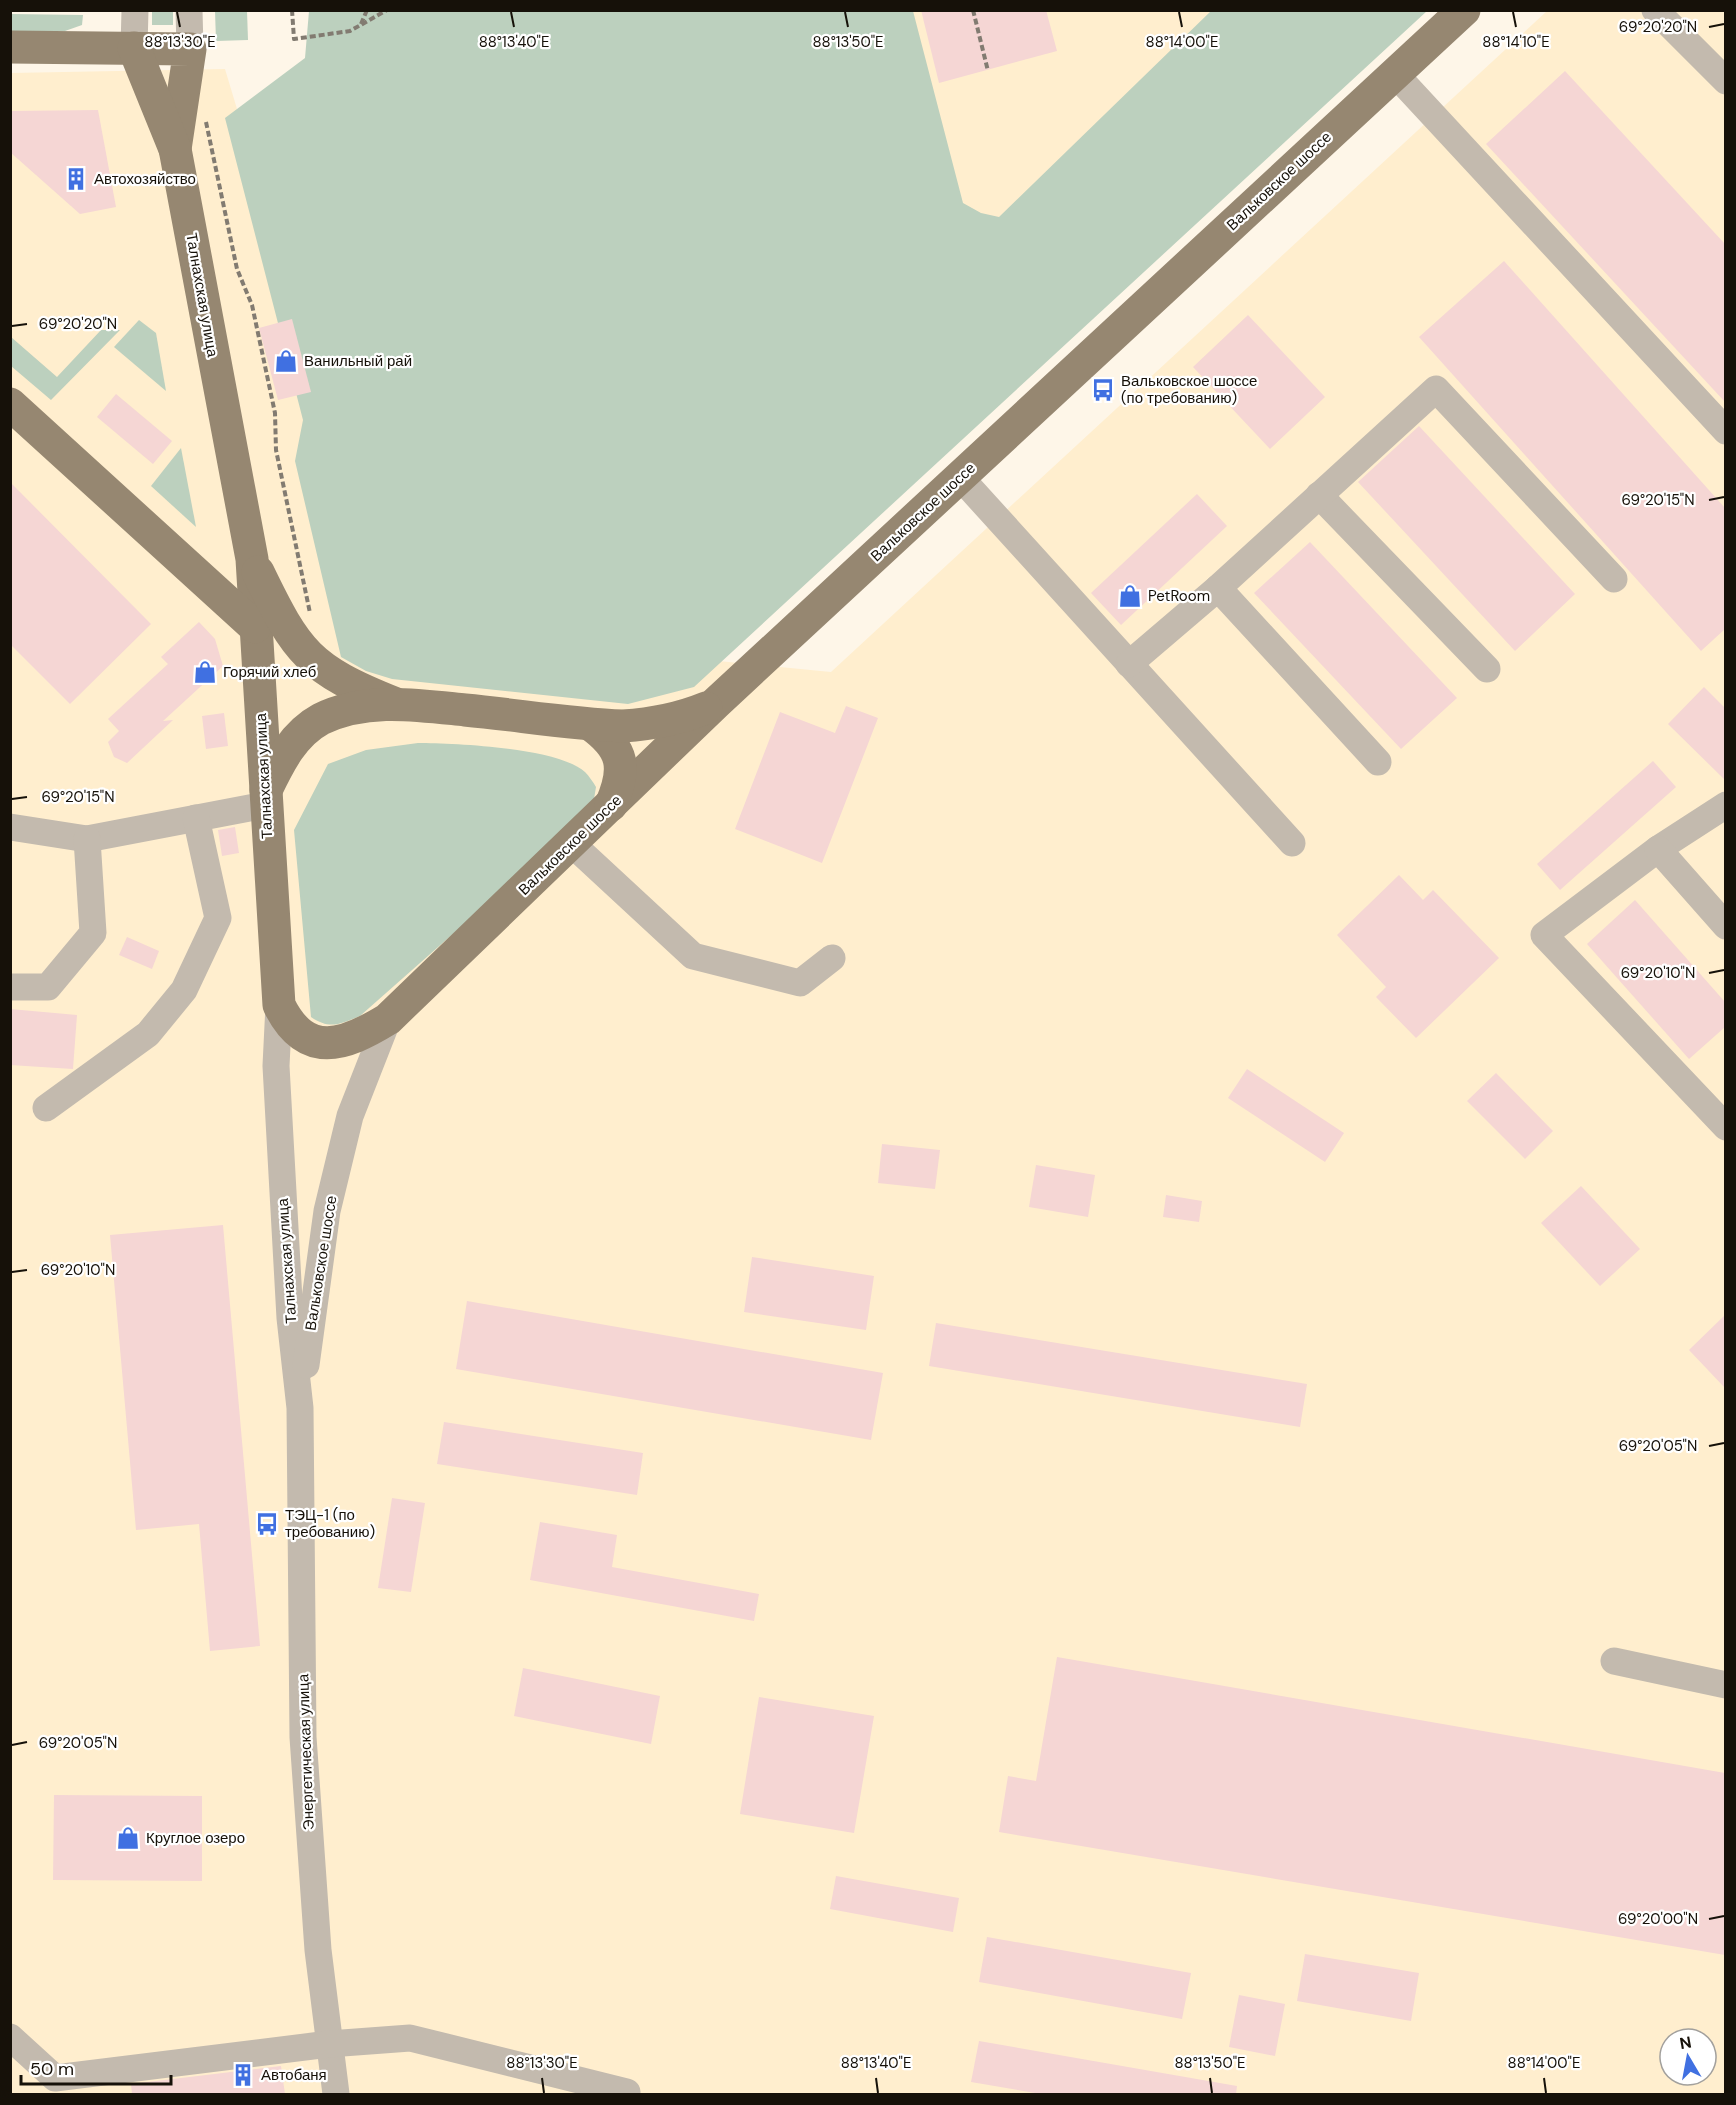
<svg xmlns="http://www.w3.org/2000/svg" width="1736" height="2105" viewBox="0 0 1736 2105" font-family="'DM Sans',sans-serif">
<rect width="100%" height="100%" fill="#fef6e8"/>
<g fill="#ffeece" fill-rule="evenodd">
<path d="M899,10l372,1 -293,268z"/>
<path d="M1547,11h178v2083h-1714l-1,-2021 215,-4 168,560 438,43zM1670,2039h36v36h-36z"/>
</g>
<g fill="#bcd0be">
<rect x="152" y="11" width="21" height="14"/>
<path d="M215,11h32l1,29 -32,1z"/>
<path d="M309,11h604l50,192 18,10 18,4 212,-206h216l-733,676 -66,17 -236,-25 -26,-8 -25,-14 -46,-196 8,-41 -78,-302 80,-60z"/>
<path d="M11,14l72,1 -1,10 -17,6h-54z"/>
<path d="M139,320l17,13 10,58 -52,-44z"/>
<path d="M101,330h19l-69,70 -40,-34v-29l46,40z"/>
<path d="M181,448l15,79 -45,-41z"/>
<path d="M418,743c37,0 141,5 167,29 4,4 8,10 11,15l-4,24 -232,205c-20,8 -30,14 -49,1l-17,-187 34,-66 38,-14z"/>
</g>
<g fill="#f5d6d4">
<path d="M921,10h125l11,41 -118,32z"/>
<path d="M1565,71l160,173v158l-239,-258z"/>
<path d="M98,110l18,97 -36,7 -70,-62v-41z"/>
<path d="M1504,261l221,247v121l-24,22 -282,-314z"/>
<path d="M1248,315l77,82 -55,52 -77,-82z"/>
<path d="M292,319l19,73 -33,8 -19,-72z"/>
<path d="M116,394l56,47 -19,23 -56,-47z"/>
<path d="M1419,426l156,168 -60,57 -157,-169z"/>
<path d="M10,482l141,142 -81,80 -60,-60z"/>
<path d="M1197,494l30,32 -106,99 -30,-32z"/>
<path d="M1310,542l147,156 -56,51 -147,-156z"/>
<path d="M199,622l16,17 8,27 -60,55 10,-1 -46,43 -13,-6 -6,-15 11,-11 -11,-12 60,-55 -7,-7z"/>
<path d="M1704,687l21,21v72l-57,-56z"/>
<path d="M846,706l32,12 -56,145 -87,-34 45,-117 55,21z"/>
<path d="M224,713l4,33 -22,3 -4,-33z"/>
<path d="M1653,761l23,26 -116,103 -23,-26z"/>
<path d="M235,827l4,26 -17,3 -4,-26z"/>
<path d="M1399,875l24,25 10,-10 66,68 -83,80 -40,-41 10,-10 -49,-52z"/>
<path d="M1635,900l90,102v25l-36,32 -102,-115z"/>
<path d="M127,937l32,14 -7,18 -33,-14z"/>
<path d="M10,1009l67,6 -4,54 -63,-4z"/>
<path d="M1247,1069l97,64 -19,29 -97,-64z"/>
<path d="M1496,1073l57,58 -28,28 -58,-58z"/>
<path d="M882,1144l58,6 -5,39 -57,-6z"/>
<path d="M1036,1165l59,10 -7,42 -59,-10z"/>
<path d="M1581,1186l59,63 -40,37 -59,-63z"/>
<path d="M1166,1195l36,6 -3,21 -36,-5z"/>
<path d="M223,1225l37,421 -50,5 -11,-127 -63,6 -26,-295z"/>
<path d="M752,1257l122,19 -8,54 -122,-18z"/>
<path d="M467,1301l416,72 -12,67 -415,-71z"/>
<path d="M1725,1315v73l-36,-38z"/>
<path d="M936,1323l371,61 -7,43 -371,-61z"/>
<path d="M444,1422l199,31 -6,42 -200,-31z"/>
<path d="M392,1498l33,5 -14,89 -33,-4z"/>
<path d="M540,1522l77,13 -5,32 147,27 -5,27 -224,-41z"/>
<path d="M1057,1657l668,116v182l-726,-123 9,-56 28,5z"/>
<path d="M523,1668l137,28 -9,48 -137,-28z"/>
<path d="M759,1697l115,19 -20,117 -114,-19z"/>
<path d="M54,1795l148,1v85l-149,-1z"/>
<path d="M836,1876l123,22 -6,34 -123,-23z"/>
<path d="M987,1937l204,36 -9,46 -203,-37z"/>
<path d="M1305,1954l114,19 -8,48 -114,-20z"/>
<path d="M1239,1995l46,9 -10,52 -46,-9z"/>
<path d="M979,2041l258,45 -1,8h-195l-70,-12z"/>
<path d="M281,2066l4,28h-153l-1,-10z"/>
</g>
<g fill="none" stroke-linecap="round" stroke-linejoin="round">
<g stroke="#827b71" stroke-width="4" stroke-dasharray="6 3" stroke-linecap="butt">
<path d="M292,10l2,29 56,-8 37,-21"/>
<path d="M973,10l15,61"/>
<path d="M361,24l6,-14"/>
<path d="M206,122l31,147 15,36 23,108 1,37 34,163"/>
</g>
<g stroke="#c3baae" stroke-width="27">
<path d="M189,10l1,39"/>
<path d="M1655,10l71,71"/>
<path d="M134,48l1,-38"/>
<path d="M1395,74l331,357"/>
<path d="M960,477l332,366"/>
<path d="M1319,495l168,174"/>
<path d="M1218,588l218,-199 178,190"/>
<path d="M1129,664l89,-76 160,174"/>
<path d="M1726,805l-68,44 -114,86 182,192"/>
<path d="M10,827l77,12 178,-34"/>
<path d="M572,844l121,112 107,27 32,-25"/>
<path d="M1658,849l68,77"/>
<path d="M10,987h38l45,-54 -6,-94"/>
<path d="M279,1005l-3,61 14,252 10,90 3,329 15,213 18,144"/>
<path d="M46,1108l102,-74 36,-44 34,-72 -22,-100"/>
<path d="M306,1365l21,-154 23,-95 38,-97"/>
<path d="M1614,1661l112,24"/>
<path d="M10,2037l45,41 274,-34 81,-6 217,54 -1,2"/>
</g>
<g stroke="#968771" stroke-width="33">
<path d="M10,47l180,2 -15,100"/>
<path d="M134,48l41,101 77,410 27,446c27,55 65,41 109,14l328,-316 748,-693"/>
<path d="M10,404l245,223"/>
<path d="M258,572c39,81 51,97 136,131"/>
<path d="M591,725c33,24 36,43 20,80"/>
<path d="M266,790c13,-27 27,-56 55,-71 45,-22 96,-14 144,-9 53,5 105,14 158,16 30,-2 56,-7 83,-18"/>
</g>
</g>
<path fill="none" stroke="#161109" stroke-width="2" d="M177,12l3,15M511,12l3,15M845,12l3,15M1179,12l3,15M1513,12l3,15M1709,27l15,-3M12,326l15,-2M1709,500l15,-3M12,799l15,-2M1709,973l15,-3M12,1272l15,-2M1709,1446l15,-3M12,1745l15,-3M1709,1919l15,-3M542,2078l2,15M876,2078l2,15M1210,2078l2,15M1544,2078l2,15"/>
<defs>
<g id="building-bare" transform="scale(1.8)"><path d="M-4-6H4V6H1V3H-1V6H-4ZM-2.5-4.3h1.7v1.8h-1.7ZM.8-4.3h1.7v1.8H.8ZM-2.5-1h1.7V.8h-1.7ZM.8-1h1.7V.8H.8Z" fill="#4070e1" stroke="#fff" stroke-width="2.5" paint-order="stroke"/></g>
<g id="shop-bare" transform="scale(1.8)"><path d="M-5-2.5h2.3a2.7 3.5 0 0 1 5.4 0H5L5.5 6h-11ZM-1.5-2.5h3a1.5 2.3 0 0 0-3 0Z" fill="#4070e1" stroke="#fff" stroke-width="2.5" paint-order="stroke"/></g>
<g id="bus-bare" transform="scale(1.8)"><path d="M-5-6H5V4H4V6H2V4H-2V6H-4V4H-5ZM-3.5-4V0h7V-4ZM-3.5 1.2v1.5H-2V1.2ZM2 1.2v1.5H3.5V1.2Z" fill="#4070e1" stroke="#fff" stroke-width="2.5" paint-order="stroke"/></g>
</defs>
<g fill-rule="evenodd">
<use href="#building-bare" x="76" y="179"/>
<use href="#shop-bare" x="286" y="361"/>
<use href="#bus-bare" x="1103" y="390"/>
<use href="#shop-bare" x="1130" y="596"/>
<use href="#shop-bare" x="205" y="672"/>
<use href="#bus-bare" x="267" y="1524"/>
<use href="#shop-bare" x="128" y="1838"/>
<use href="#building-bare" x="243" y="2075"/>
</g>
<g text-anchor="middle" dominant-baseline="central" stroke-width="4.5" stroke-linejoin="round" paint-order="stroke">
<g font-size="15" fill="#161109" stroke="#fff" text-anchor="start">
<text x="94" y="179">Автохозяйство</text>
<text x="304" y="361">Ванильный рай</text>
<text x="1121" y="381">Вальковское шоссе<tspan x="1121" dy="17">(по требованию)</tspan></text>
<text x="1148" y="596">PetRoom</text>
<text x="223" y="672">Горячий хлеб</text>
<text x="285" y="1515">ТЭЦ-1 (по<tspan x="285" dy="17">требованию)</tspan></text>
<text x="146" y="1838">Круглое озеро</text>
<text x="261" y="2075">Автобаня</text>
</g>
<g font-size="15" fill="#161109" stroke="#fff">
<text transform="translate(1279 181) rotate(-43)">Вальковское шоссе</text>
<text transform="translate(202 295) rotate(80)">Талнахская улица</text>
<text transform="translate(923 512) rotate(-43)">Вальковское шоссе</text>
<text transform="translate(264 776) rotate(-93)">Талнахская улица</text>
<text transform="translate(570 845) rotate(-44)">Вальковское шоссе</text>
<text transform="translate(287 1261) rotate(-94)">Талнахская улица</text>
<text transform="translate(321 1263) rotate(-81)">Вальковское шоссе</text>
<text transform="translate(306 1752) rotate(-92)">Энергетическая улица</text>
</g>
</g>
<g font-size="15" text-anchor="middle" fill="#161109" stroke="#fff" stroke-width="4.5" stroke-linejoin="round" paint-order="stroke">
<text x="1658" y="32">69°20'20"N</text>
<text x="514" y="47">88°13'40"E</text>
<text x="848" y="47">88°13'50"E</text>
<text x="1516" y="47">88°14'10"E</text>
<text x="180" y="47">88°13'30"E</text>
<text x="1182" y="47">88°14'00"E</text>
<text x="78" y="329">69°20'20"N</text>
<text x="1658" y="505">69°20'15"N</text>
<text x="78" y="802">69°20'15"N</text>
<text x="1658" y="978">69°20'10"N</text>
<text x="78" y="1275">69°20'10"N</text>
<text x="1658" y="1451">69°20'05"N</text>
<text x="78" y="1748">69°20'05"N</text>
<text x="1658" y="1924">69°20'00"N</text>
<text x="542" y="2068">88°13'30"E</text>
<text x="876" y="2068">88°13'40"E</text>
<text x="1210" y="2068">88°13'50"E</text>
<text x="1544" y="2068">88°14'00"E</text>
</g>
<rect width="1736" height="2105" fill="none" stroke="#161109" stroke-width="24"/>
<g transform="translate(1688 2057) rotate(350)"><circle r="28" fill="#ffffff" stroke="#a2a09d" stroke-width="1.5"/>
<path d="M0-4.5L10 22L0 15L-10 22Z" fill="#4070e1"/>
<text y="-9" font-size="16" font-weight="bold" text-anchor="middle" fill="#161109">N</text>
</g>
<path d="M21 2075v9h150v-9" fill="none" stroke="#161109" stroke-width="3"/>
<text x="30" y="2075" font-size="18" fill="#161109" stroke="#ffffff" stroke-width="4.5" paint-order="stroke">50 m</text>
</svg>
